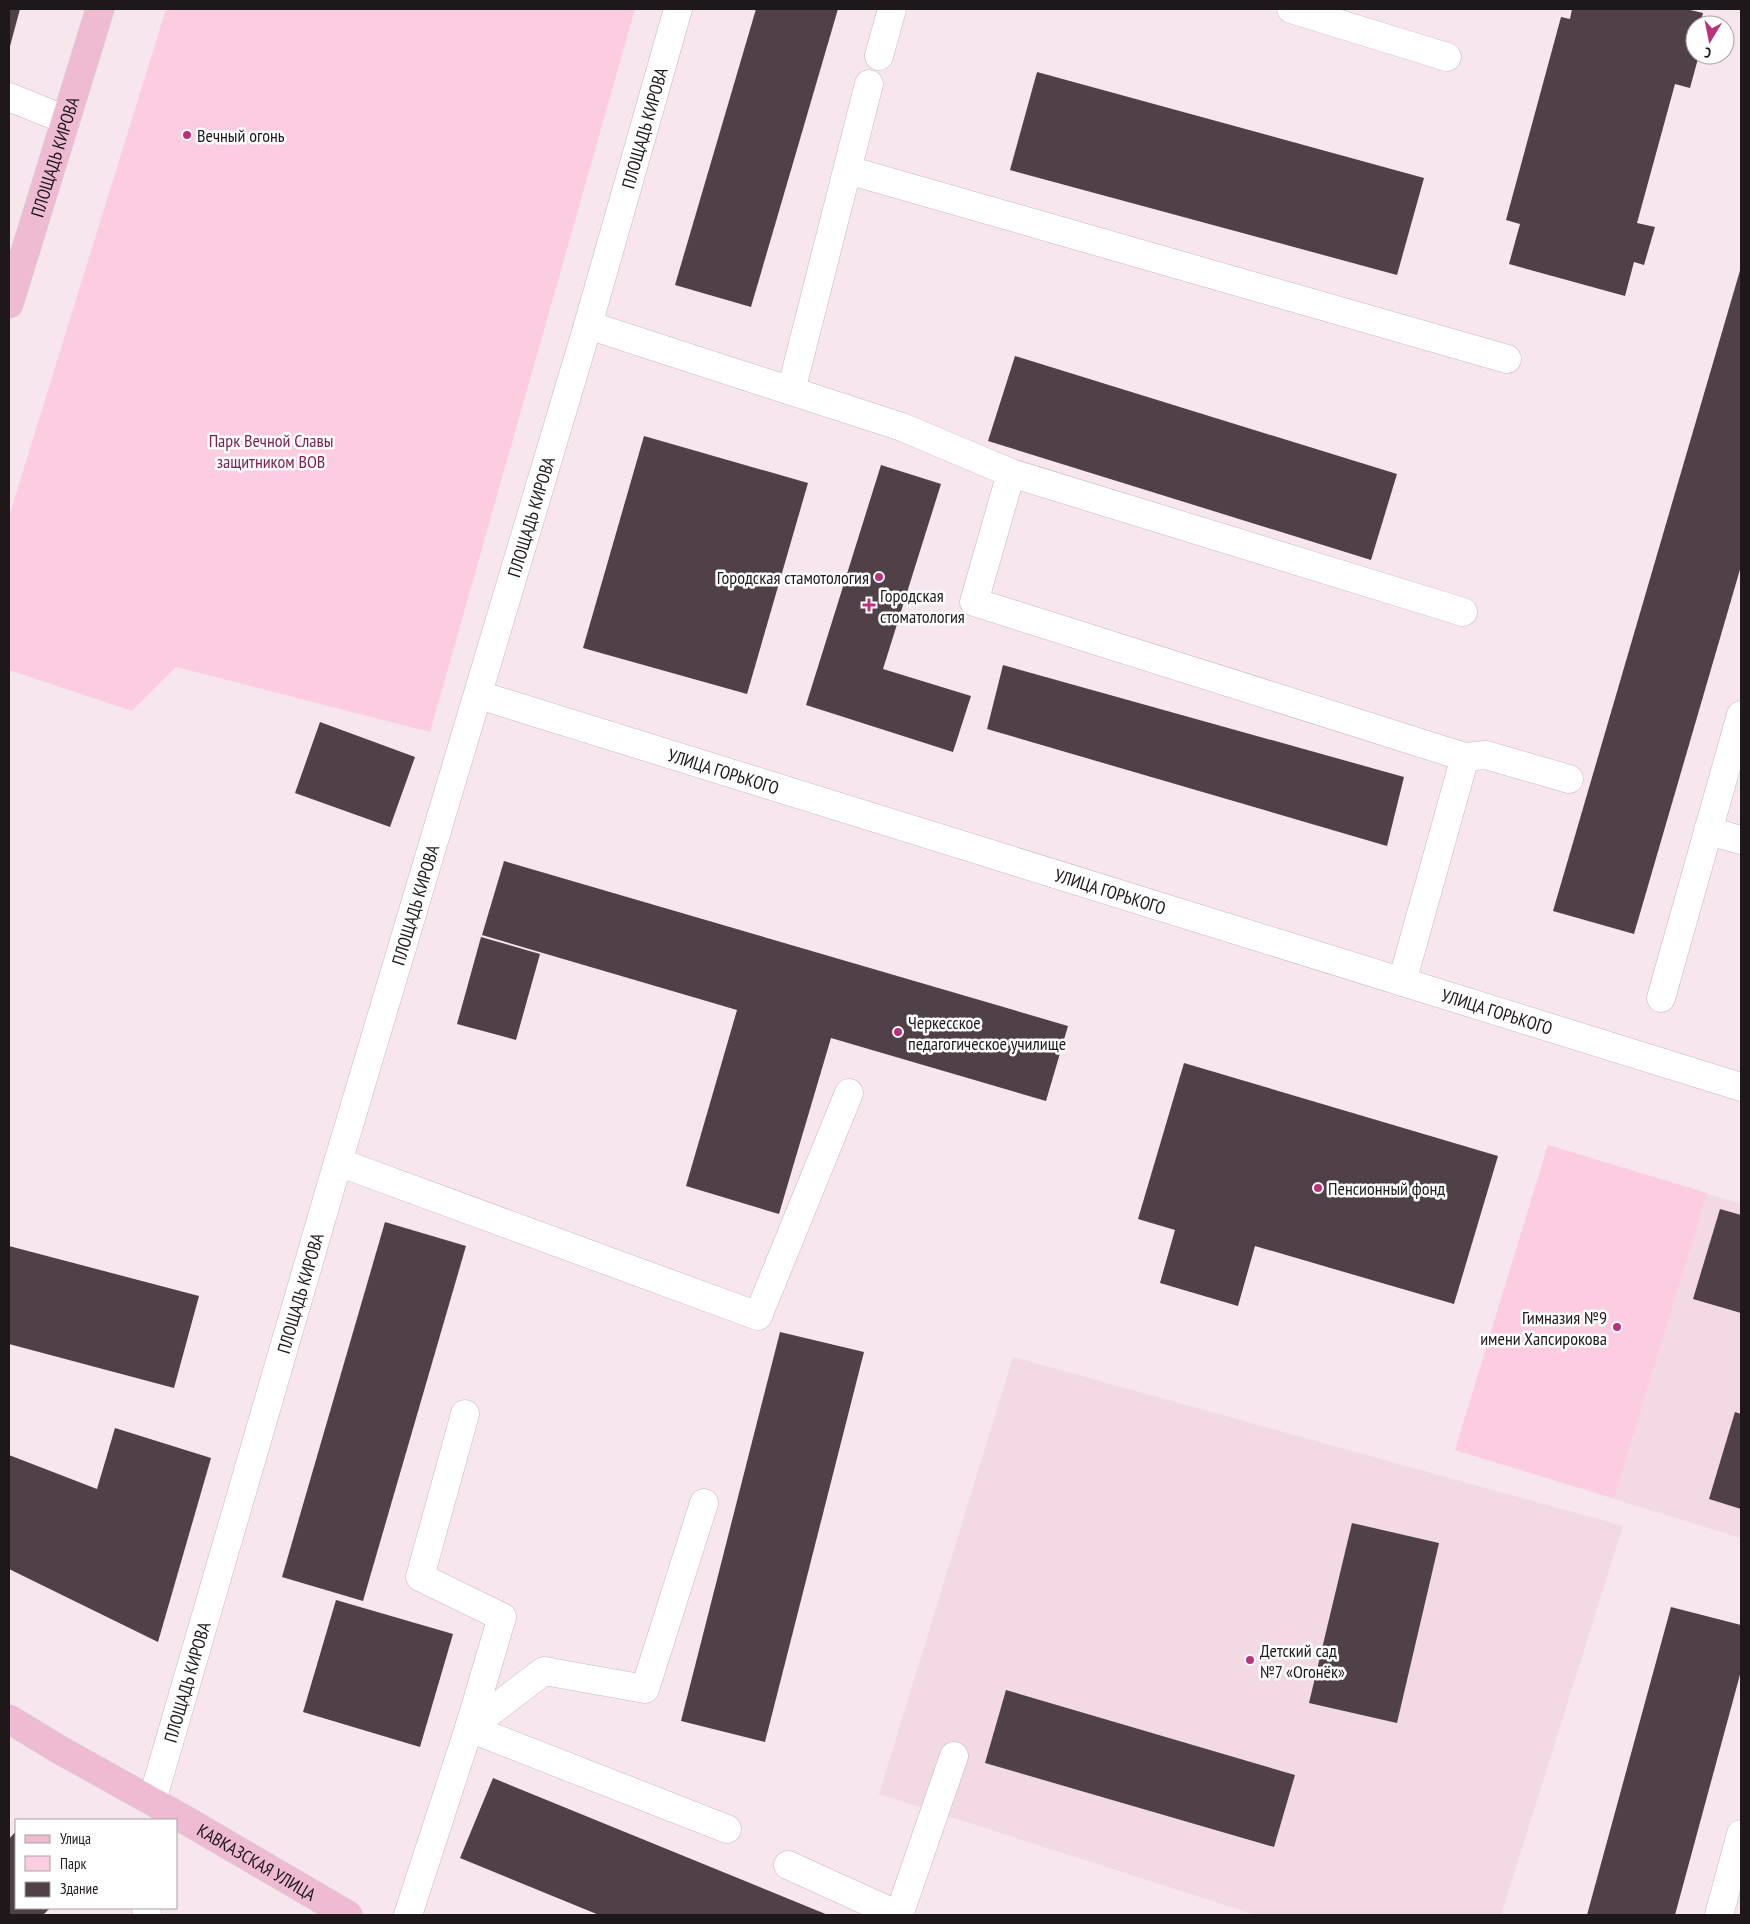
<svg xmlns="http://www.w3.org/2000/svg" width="1750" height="1924" viewBox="0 0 1750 1924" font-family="'PT Sans Narrow',sans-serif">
<rect width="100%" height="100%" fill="#f7e6ed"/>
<g fill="#f2d9e3">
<path d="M1548,1145l193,59v334l-286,-88z"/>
<path d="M1013,1357l610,169 -122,389h-245l-377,-121z"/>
</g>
<g fill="#fccde1">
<path d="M166,9h469l-205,723 -254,-65 -44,44 -123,-41v-154z"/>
<path d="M1548,1145l159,48 -93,305 -159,-48z"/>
</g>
<g fill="#4f4147">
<path d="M9,9h11l-11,41z"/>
<path d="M756,9h82l-87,298 -76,-22z"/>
<path d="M1572,9h114l17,4 -3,12h-5v18l-2,7h2v5h4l-9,33 -15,-4 -38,139 18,4 -11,38 -10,-3 -9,34 -116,-32 11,-40 -14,-4 55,-203 9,2z"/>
<path d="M1037,72l387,106 -27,97 -387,-105z"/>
<path d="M1741,267v299l-107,368 -81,-23z"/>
<path d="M1015,356l382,118 -26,86 -383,-119z"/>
<path d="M644,436l164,47 -61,211 -164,-46z"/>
<path d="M881,465l60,19 -58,185 88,27 -18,56 -147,-47z"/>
<path d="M1003,665l401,112 -17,69 -400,-117z"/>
<path d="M320,722l95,35 -25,70 -95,-34z"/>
<path d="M504,861l564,165 -22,75 -215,-63 -52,176 -93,-28 51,-176 -255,-75z"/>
<path d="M481,937l59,17 -24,86 -59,-16z"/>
<path d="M1184,1063l314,93 -44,148 -199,-58 -17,60 -78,-23 15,-53 -37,-11z"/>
<path d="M1720,1209l21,6v98l-48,-14z"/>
<path d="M385,1222l81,24 -103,355 -81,-24z"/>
<path d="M9,1246l190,50 -25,92 -165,-44z"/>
<path d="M780,1332l84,20 -99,390 -84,-21z"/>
<path d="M1735,1412l6,2v95l-32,-10z"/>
<path d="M115,1428l96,30 -53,184 -149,-73v-114l88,34z"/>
<path d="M1352,1523l87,20 -42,180 -88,-20z"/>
<path d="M336,1600l117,34 -33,113 -117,-35z"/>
<path d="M1671,1607l70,18v46l-66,244h-88z"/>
<path d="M1006,1690l289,85 -21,72 -289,-84z"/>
<path d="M493,1778l335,137h-229l-139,-57z"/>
<path d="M16,1831v77h34l-7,7h-34v-76z"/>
</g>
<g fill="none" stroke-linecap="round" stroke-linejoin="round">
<g stroke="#c7b7bd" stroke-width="29">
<g id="minor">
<path d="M1291,9l156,48"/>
<path d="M879,56l13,-47"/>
<path d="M9,97l57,23"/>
<path d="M848,170l659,189"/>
<path d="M588,325l314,102 109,46 452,139"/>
<path d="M791,391l78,-307"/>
<path d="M1011,473l-37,129 491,155 -63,225"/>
<path id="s1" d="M479,695l1262,392"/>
<path d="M1465,757l21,-2 83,24"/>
<path d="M1708,831l33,9"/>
<path d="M1661,998l80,-283"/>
<path d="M338,1162l420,154 91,-223"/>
<path d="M469,1728l75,-57 101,18 59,-186"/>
<path d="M469,1728l258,101"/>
<path id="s2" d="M152,1801l186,-639 250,-837 90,-316"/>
<path d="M788,1865l110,50"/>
<path d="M146,1908l1,7"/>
<path d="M408,1915l61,-187 33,-111 -82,-40 45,-163"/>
<path d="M899,1915l55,-159"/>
<path d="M1719,1915l22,-81"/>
</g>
</g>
<g stroke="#cecccd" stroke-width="29">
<g id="major">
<path id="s3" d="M9,304l91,-295"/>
<path id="s4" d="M9,1719l51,31 122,68 166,97"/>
</g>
</g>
<use href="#minor" stroke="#fff" stroke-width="28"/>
<use href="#major" stroke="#eebbd3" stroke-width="28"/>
</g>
<g fill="#b7347c" stroke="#fff" stroke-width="2">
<circle cx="187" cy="135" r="5"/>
<circle cx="879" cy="577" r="5"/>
<path d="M866.5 597.5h5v5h5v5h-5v5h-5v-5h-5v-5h5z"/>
<circle cx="898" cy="1032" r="5"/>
<circle cx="1318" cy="1188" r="5"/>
<circle cx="1617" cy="1327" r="5"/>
<circle cx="1250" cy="1660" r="5"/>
</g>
<g text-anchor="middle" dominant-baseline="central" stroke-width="5" stroke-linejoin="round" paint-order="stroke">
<g font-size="18" fill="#1e181b" stroke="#fff">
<text stroke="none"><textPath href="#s2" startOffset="1744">ПЛОЩАДЬ КИРОВА</textPath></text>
<text stroke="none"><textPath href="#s3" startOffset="154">ПЛОЩАДЬ КИРОВА</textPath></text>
<text stroke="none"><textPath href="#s2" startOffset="1339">ПЛОЩАДЬ КИРОВА</textPath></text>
<text stroke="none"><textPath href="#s1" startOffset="256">УЛИЦА ГОРЬКОГО</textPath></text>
<text stroke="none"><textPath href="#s1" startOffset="661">УЛИЦА ГОРЬКОГО</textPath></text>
<text stroke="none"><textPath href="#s2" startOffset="934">ПЛОЩАДЬ КИРОВА</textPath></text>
<text stroke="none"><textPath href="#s1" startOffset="1066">УЛИЦА ГОРЬКОГО</textPath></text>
<text stroke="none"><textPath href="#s2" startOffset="529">ПЛОЩАДЬ КИРОВА</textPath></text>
<text stroke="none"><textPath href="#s2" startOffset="124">ПЛОЩАДЬ КИРОВА</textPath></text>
<text stroke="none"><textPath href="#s4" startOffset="286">КАВКАЗСКАЯ УЛИЦА</textPath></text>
</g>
<g font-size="18" fill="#1e181b" stroke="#fff" text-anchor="start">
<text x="197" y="135">Вечный огонь</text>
<text x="869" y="577" text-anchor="end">Городская стамотология</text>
<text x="880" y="595">Городская<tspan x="880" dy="21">стоматология</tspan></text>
<text x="908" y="1022">Черкесское<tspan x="908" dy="21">педагогическое училище</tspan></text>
<text x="1328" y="1188">Пенсионный фонд</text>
<text x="1607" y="1317" text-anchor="end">Гимназия №9<tspan x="1607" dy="21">имени Хапсирокова</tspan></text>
<text x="1260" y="1650">Детский сад<tspan x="1260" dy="21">№7 «Огонёк»</tspan></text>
</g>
<g font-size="18" fill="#7b1d52" stroke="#fff">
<text x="271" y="440">Парк Вечной Славы<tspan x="271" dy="21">защитником ВОВ</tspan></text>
</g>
</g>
<rect width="1750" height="1924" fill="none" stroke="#1e181b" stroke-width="20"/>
<rect x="15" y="1819" width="162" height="90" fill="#ffffff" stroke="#a5a3a4"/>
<rect x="25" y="1835" width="25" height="8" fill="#eebbd3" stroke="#a5a3a4"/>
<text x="60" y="1844" font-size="15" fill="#1e181b">Улица</text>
<rect x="25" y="1856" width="25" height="15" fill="#fccde1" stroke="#a5a3a4"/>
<text x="60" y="1869" font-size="15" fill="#1e181b">Парк</text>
<rect x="25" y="1882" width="25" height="15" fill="#4f4147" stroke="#a5a3a4"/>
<text x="60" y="1894" font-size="15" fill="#1e181b">Здание</text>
<g transform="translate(1710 40) rotate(190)"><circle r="24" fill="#ffffff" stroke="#a5a3a4"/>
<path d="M0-4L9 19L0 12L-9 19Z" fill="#b7347c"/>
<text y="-8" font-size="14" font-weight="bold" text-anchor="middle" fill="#1e181b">С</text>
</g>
</svg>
